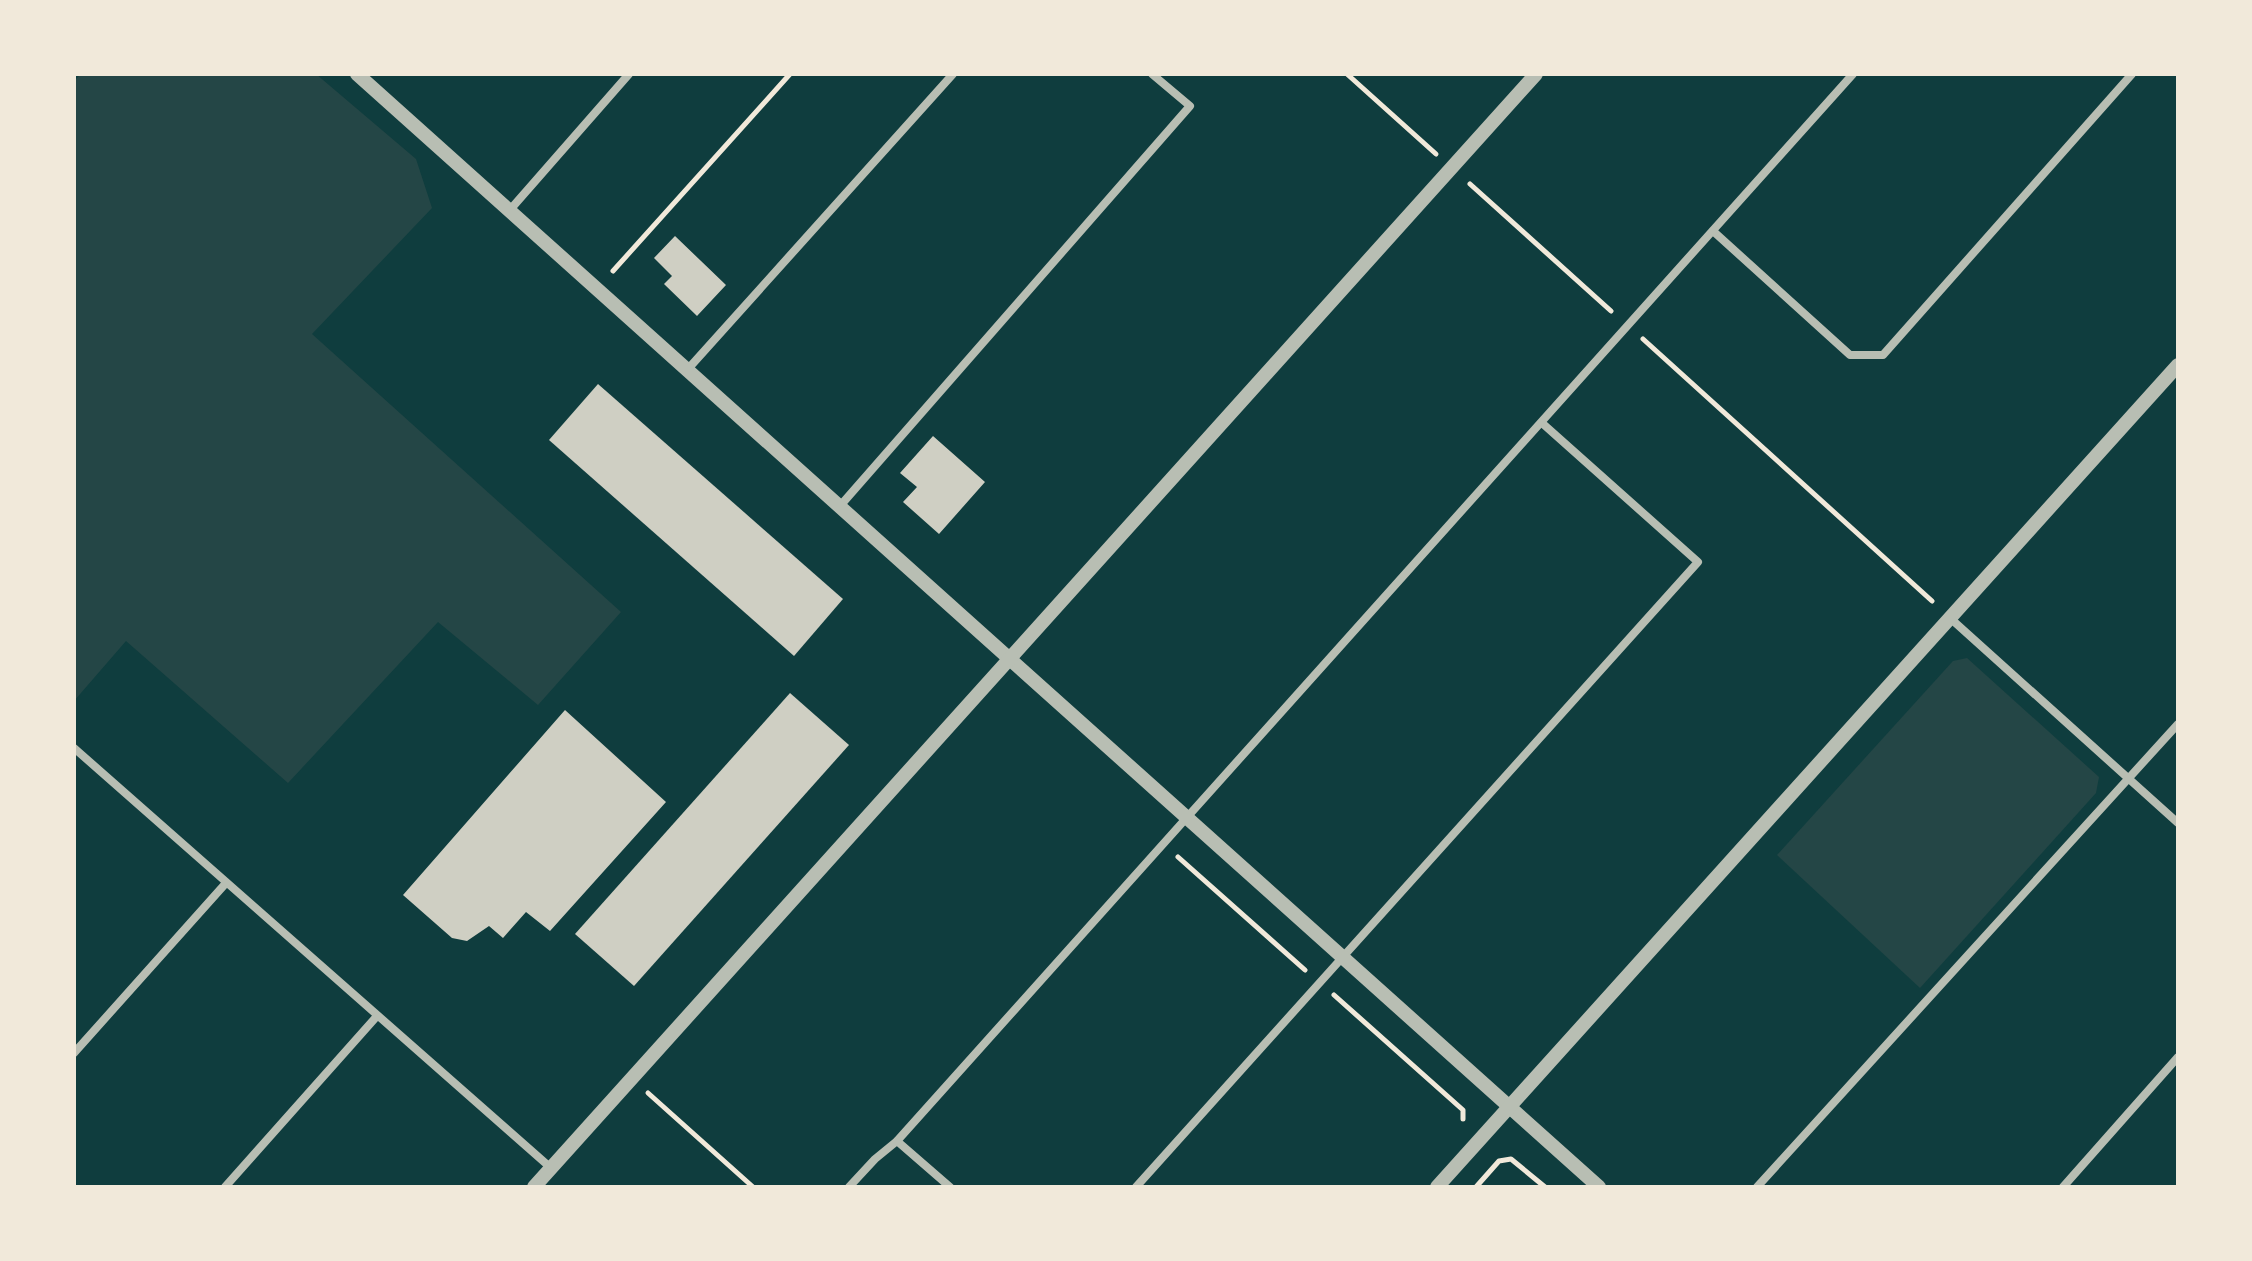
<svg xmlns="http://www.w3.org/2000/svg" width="2252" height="1261" viewBox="0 0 2252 1261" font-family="'Playfair Display',serif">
<rect width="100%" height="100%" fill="#0f3d3e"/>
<g fill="#244646">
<path d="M81,74h235l100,85 16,49 -120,126 309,278 -83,93 -100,-83 -150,161 -162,-142 -52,60v-620z"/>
<path d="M1967,658l132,119 -3,16 -176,195 -143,-133 176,-194z"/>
</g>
<g fill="#cfcfc3">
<path d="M675,236l51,49 -29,31 -33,-32 8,-8 -18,-18z"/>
<path d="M598,384l245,215 -49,57 -245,-216z"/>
<path d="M933,436l52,46 -46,52 -36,-32 14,-15 -17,-14z"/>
<path d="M790,693l59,52 -215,241 -59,-52z"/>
<path d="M565,710l101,92 -116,129 -24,-19 -23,26 -14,-12 -22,15 -15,-3 -49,-43z"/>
</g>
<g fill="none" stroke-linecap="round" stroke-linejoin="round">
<g stroke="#f1e9da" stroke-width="5">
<path d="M1347,74l89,80"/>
<path d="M1470,184l141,127"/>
<path d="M613,271l177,-197"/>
<path d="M1643,339l289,262"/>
<path d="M1178,857l127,113"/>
<path d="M1334,995l129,115v9"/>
<path d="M648,1093l105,94"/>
<path d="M1476,1187l23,-26 12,-2 34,28"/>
</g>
<g stroke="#b8beb3" stroke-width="8">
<path d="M509,211l120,-137"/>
<path d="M1713,231l137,124h33l249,-281"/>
<path d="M688,369l265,-295"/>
<path d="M840,506l350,-400 -38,-32"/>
<path d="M1950,618l228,205"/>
<path d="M74,748l477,420"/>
<path d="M74,1053l152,-170"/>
<path d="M897,1141l53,46"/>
<path d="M225,1187l152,-171"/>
<path d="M849,1187l26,-28 22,-18 956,-1067"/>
<path d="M1136,1187l562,-625 -156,-139"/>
<path d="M1757,1187l421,-463"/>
<path d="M2063,1187l115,-130"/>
</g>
<g stroke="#b8beb3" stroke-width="14">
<path d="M357,74l1242,1113"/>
<path d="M534,1187l1002,-1113"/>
<path d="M1437,1187l741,-822"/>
</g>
</g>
<rect width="2252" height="1261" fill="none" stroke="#f1e9da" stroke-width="152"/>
</svg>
